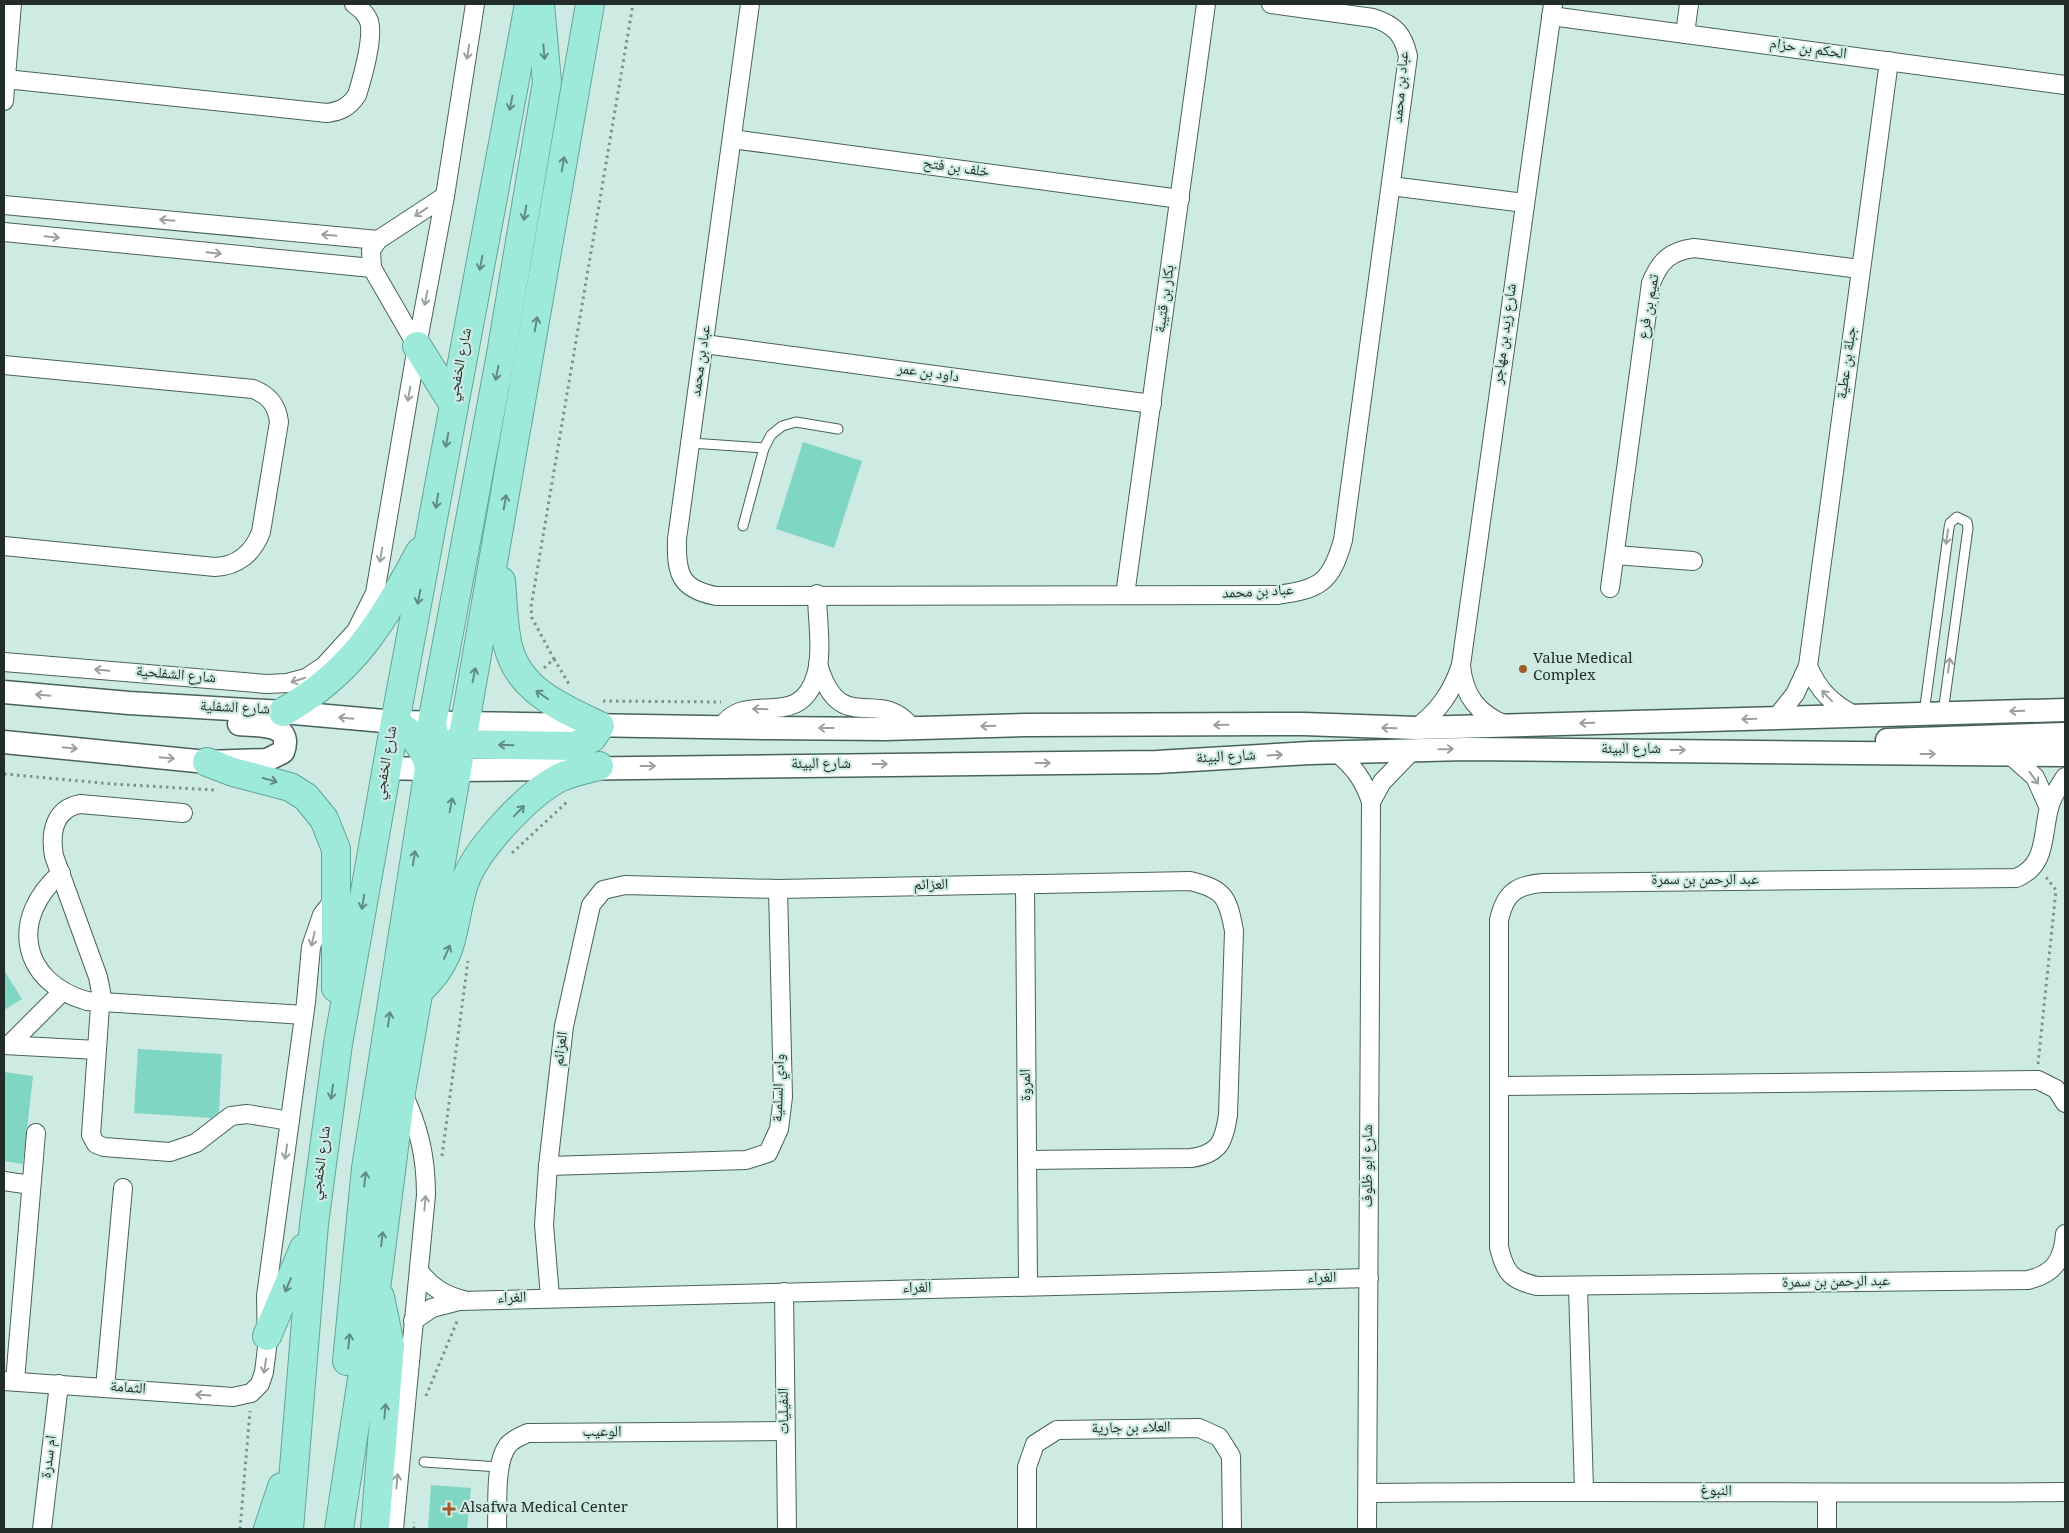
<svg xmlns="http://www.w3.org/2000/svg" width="2069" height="1533" viewBox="0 0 2069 1533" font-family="Georgia,'Noto Naskh Arabic',serif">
<rect width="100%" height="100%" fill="#ceebe3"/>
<g fill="#7fd6c3">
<path d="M803,442l59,19 -28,87 -58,-19z"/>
<path d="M4,970l18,29 -18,11z"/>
<path d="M138,1049l84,5 -3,58 -8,6 -77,-5z"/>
<path d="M4,1072l29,4 -10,88 -19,-3z"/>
<path d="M431,1485l40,3 -4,41h-39z"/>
</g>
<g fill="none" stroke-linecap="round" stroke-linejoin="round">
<g stroke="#48625b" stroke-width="11">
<g id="service">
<path d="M691,443l73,5"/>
<path d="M743,526l21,-78 7,-13 11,-9 14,-4 42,7"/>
<path d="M1924,713l25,-185 1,-5 7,-6 10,5 1,6 -25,185"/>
<path d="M424,1462l75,5"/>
</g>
</g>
<g stroke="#48625b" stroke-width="20">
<g id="minor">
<path d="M750,4l-73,535c-1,35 3,50 39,57l561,-1c43,-6 54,-12 66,-55l65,-484c-5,-22 -13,-31 -35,-38l-102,-14"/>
<path d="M1551,16l514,69"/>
<path d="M1685,34l4,-30"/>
<path d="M6,79l321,34c14,-2 22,-6 30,-18 5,-16 17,-58 12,-74 -3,-7 -9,-13 -15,-17"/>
<path d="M4,101l8,-97"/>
<path d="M732,139l448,60"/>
<path d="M1391,186l133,17"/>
<path d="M4,205l374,35"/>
<path d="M4,232l368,36"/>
<path d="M704,344l448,60"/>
<path d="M417,346l-45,-78 -1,-18 7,-10 67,-44"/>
<path d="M4,365l249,24c16,6 24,16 26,33l-18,110c-8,21 -23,34 -46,35l-211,-21"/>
<path d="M1615,555l78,6"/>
<path d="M1610,588l41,-305c9,-22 19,-32 43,-35l166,21"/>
<path d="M1125,595l81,-591"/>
<path d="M4,662l263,22 20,-1 19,-5 18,-12 32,-35 19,-38 42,-247 28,-150 30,-192"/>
<path d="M818,664c22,76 62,20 94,64"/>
<path d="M1461,666c3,30 17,48 45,59"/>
<path d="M1808,666c10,24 24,38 48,50"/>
<path d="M1776,718l19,-24 13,-28 81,-605"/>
<path d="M721,728c24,-41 78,6 95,-53 7,-22 1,-58 1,-81"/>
<path d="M1416,728c23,-17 36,-36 45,-63l92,-661"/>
<path d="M1336,752c18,15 28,28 35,50l-4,727"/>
<path d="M2010,755l25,22 14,31"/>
<path d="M2065,777c-6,10 -13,19 -16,31 -7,27 -2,58 -33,70l-473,5c-27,2 -38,10 -44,37v327c6,26 12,33 38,39l491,-6c26,-6 35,-20 37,-46"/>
<path d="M1371,802l11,-20 31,-32"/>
<path d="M183,813l-103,-9c-26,5 -30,29 -26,52l44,121 3,15 -10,143 5,9 8,3 66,5 26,-9 35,-27 16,-2 43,7"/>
<path d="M61,873c-52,45 -41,109 26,128l217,14"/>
<path d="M1025,884l3,402"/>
<path d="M4,1045l93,5"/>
<path d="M9,1045l54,-54"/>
<path d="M1500,1086l538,-6 18,9 9,14"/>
<path d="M548,1166l198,-6 22,-7 11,-24 4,-32 -5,-208"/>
<path d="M4,1181l27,4"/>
<path d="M419,1271c12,16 25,24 44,29"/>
<path d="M1578,1287l6,203"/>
<path d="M784,1292l3,237"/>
<path d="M550,1297l-6,-72 4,-59 16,-140 27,-121 12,-15 22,-5 153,4 412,-8c34,8 38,16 44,50l-6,184c-4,27 -9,39 -37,43l-163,2"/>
<path d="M413,1321l19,-13 27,-7 910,-23"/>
<path d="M4,1381l229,16 18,-4 9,-9 4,-12 3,-24 -1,-52 40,-294 5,-55 11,-32 14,-18"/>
<path d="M15,1381l21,-248"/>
<path d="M105,1388l18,-200"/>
<path d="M1368,1493c232,-3 465,1 697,-1"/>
<path d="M42,1529l17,-145"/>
<path d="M394,1529l32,-334c0,-38 -7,-69 -24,-103"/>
<path d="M497,1529c1,-22 -3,-66 11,-84 5,-6 13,-9 20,-12l257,-2"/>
<path d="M1027,1529v-62l8,-23 22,-14 142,-2 20,9 12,19 1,73"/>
<path d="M1827,1529v-35"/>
</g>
</g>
<g stroke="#48625b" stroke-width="25">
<g id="tertiary">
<path d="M4,692l125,11 154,9 112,10 373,6 117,1 141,-4 278,-1 112,4 649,-18"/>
<path d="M1887,740l178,-6"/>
<path d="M4,742l203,20 60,-2 16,-8c11,-30 -25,-26 -44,-28"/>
<path d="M387,768l70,2 700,-8 153,-9 155,-4 600,6"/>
</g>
</g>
<g stroke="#62a596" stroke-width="30">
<g id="trunk">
<path d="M417,346l37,59"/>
<path d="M283,712c72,-41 99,-90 137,-160"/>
<path d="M444,744l131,2 17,-8 8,-12c-38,-18 -81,-35 -92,-80 -5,-21 -5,-44 -7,-65"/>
<path d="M446,760l-10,-15 -4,-22 69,-369 46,-272 -7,-78"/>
<path d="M207,762l26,10 57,15 16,10 18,22 12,30v139"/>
<path d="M420,990c38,-36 30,-62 44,-106 11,-34 64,-90 95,-106 13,-6 26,-9 40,-12"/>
<path d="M267,1336l37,-88"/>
<path d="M347,1361l19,-193 63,-399c-4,-22 -15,-34 -34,-47"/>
<path d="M268,1529l14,-42"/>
<path d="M289,1529l25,-305 24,-180 57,-322 134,-718"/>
<path d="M339,1529l38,-248 24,-189 189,-1088"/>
<path d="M375,1529l15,-184 -10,-48"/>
</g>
</g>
<g stroke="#7d928c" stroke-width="3" stroke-dasharray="2.5 4" stroke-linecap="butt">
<path d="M554,659l15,25"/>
<path d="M544,668l10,-9 -22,-41 -1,-11 102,-603"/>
<path d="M603,701l118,1"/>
<path d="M4,774l109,10 102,6"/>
<path d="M512,853l56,-52"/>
<path d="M2038,1064l18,-174 -11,-14"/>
<path d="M442,1156l26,-195"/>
<path d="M426,1396l32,-77"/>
<path d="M240,1529l10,-118"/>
<path d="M414,1529v-7"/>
</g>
<use href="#service" stroke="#fff" stroke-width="9"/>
<use href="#minor" stroke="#fff" stroke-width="18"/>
<use href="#tertiary" stroke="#fff" stroke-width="22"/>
<use href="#trunk" stroke="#9eeada" stroke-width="28"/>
</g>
<defs><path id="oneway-shaft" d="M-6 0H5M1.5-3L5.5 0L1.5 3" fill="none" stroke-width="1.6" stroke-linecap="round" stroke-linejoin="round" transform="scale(1.25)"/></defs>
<g stroke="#9ca0a0">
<use href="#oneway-shaft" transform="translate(468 52) rotate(99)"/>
<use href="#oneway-shaft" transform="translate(421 212) rotate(147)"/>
<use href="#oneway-shaft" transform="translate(167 220) rotate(-175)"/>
<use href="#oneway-shaft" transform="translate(329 235) rotate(-175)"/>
<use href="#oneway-shaft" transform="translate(52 237) rotate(6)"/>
<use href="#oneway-shaft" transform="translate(214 253) rotate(6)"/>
<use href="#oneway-shaft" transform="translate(426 298) rotate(101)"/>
<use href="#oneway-shaft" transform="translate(409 394) rotate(100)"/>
<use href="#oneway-shaft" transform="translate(1947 537) rotate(98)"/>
<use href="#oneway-shaft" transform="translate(381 555) rotate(100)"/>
<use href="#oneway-shaft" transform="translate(1949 665) rotate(-82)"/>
<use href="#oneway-shaft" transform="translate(102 670) rotate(-175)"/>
<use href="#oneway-shaft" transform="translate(298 680) rotate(162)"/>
<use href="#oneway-shaft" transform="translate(43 695) rotate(-175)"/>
<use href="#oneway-shaft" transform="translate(1827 696) rotate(-134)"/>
<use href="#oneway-shaft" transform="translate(760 709) rotate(-179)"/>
<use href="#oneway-shaft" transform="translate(2017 711) rotate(178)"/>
<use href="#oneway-shaft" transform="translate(346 718) rotate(-175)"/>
<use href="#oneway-shaft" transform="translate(1749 719) rotate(178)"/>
<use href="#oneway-shaft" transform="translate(1587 723) rotate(178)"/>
<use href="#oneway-shaft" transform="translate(1221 725) rotate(179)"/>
<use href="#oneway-shaft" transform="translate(988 726) rotate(178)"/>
<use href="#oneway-shaft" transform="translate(826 728) rotate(-180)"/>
<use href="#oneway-shaft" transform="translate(1389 728) rotate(-178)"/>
<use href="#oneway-shaft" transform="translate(70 748) rotate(6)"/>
<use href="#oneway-shaft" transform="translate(1446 749) rotate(-1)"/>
<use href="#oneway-shaft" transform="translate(1678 750)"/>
<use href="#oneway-shaft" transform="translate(1928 754)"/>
<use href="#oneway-shaft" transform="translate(1275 755) rotate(-3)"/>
<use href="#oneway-shaft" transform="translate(167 758) rotate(5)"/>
<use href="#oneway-shaft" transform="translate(1043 763)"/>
<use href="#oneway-shaft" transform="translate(880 764)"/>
<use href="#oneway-shaft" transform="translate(648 766)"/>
<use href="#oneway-shaft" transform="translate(2034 778) rotate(54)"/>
<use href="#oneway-shaft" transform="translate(313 939) rotate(103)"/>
<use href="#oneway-shaft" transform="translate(286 1152) rotate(98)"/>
<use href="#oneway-shaft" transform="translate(425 1203) rotate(-85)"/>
<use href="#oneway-shaft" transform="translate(265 1366) rotate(99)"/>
<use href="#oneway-shaft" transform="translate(203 1395) rotate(-176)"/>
<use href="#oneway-shaft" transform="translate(397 1481) rotate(-85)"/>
</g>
<g stroke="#608c82">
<use href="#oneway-shaft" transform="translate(544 52) rotate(85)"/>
<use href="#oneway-shaft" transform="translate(511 103) rotate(101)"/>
<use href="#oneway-shaft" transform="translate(563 164) rotate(-80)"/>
<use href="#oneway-shaft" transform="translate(525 213) rotate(100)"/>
<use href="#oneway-shaft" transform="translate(481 263) rotate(101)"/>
<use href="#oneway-shaft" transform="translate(536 324) rotate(-80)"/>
<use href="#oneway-shaft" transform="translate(497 373) rotate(101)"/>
<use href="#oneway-shaft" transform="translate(447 440) rotate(101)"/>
<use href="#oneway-shaft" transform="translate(437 501) rotate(99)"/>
<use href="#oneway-shaft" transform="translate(505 502) rotate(-80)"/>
<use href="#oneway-shaft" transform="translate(419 597) rotate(101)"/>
<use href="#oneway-shaft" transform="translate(474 675) rotate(-79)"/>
<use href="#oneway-shaft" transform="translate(542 695) rotate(-145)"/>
<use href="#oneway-shaft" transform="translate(506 745) rotate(-179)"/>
<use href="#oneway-shaft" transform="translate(270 780) rotate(15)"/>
<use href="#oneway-shaft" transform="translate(451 805) rotate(-79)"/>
<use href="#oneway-shaft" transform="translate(519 811) rotate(-46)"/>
<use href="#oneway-shaft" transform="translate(414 858) rotate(-81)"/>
<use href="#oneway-shaft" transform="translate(363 902) rotate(100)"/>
<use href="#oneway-shaft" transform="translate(447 952) rotate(-66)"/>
<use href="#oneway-shaft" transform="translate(389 1019) rotate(-81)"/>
<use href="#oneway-shaft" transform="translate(332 1092) rotate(98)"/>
<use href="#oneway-shaft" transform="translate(365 1179) rotate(-84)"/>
<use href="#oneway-shaft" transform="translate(382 1239) rotate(-83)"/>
<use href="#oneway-shaft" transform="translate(288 1285) rotate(113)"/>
<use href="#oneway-shaft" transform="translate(349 1341) rotate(-84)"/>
<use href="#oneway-shaft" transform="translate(385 1411) rotate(-85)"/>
</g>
<g fill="#9e5b2b" stroke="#ceebe3" stroke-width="2">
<circle cx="1523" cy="669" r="5"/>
<path d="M446.5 1501.5h5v5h5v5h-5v5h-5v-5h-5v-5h5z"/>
</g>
<g text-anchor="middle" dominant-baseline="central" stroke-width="4.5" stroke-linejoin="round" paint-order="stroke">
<g font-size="15" fill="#222d2b" stroke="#ceebe3">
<text transform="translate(1808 50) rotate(8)">الحكم بن حزام</text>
<text transform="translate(1402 87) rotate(-85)">عباد بن محمد</text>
<text transform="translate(956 169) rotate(8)">خلف بن فتح</text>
<text transform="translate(1166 299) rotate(-82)">بكار بن قتيبة</text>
<text transform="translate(1650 307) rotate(-80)">تميم بن فرع</text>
<text transform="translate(1506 334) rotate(-82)">شارع زيد بن مهاجر</text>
<text transform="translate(702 361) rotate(-82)">عباد بن محمد</text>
<text transform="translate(1848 363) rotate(-82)">جبلة بن عطية</text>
<text transform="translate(461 365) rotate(-79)">شارع الخفجي</text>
<text transform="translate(928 374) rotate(8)">داود بن عمر</text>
<text transform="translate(1258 593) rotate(-3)">عباد بن محمد</text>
<text transform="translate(176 676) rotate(5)">شارع الشفلحية</text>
<text transform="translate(235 709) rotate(3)">شارع الشفلية</text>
<text x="1631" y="750">شارع البيئة</text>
<text transform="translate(1226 758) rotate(-3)">شارع البيئة</text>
<text transform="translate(387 763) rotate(-80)">شارع الخفجي</text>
<text x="821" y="765">شارع البيئة</text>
<text x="1705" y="881">عبد الرحمن بن سمرة</text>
<text transform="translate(931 886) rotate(-1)">العزائم</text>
<text transform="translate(562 1049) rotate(-83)">العزائم</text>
<text transform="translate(1027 1085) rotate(-91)">المروة</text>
<text transform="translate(780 1088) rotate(-88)">وادي السلمية</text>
<text transform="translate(322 1163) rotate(-82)">شارع الخفجي</text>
<text transform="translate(1369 1166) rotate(-90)">شارع ابو ظلوف</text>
<text transform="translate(1322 1279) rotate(-1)">الغراء</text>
<text transform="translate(1836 1283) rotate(-1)">عبد الرحمن بن سمرة</text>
<text transform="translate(917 1289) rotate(-1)">الغراء</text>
<text transform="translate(512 1299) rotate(-2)">الغراء</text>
<text transform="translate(128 1389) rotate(4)">الثمامة</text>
<text transform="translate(785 1411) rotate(-91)">النفيليات</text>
<text transform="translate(1131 1429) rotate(-1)">العلاء بن جارية</text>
<text x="602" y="1433">الوعيب</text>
<text transform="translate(50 1457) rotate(-83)">ام سدرة</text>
<text transform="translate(1716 1492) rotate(1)">النبوغ</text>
</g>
<g font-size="15" fill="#222d2b" stroke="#ceebe3" text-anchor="start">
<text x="1533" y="660">Value Medical<tspan x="1533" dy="17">Complex</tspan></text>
<text x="460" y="1509">Alsafwa Medical Center</text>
</g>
</g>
<rect width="2069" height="1533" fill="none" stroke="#222d2b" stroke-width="10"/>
</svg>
